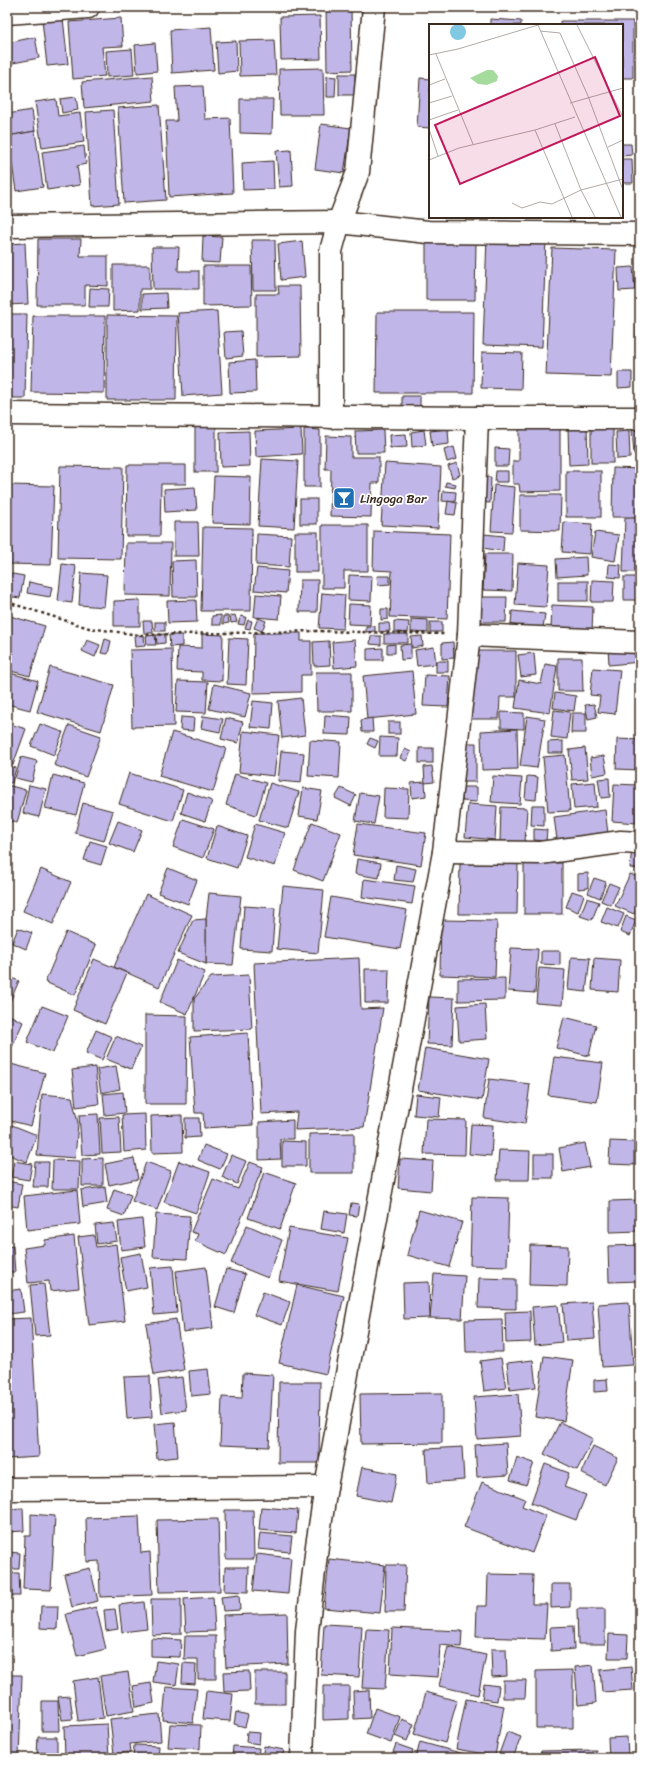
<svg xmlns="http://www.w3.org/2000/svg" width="647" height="1765" viewBox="0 0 647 1765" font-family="Sriracha,sans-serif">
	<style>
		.building { fill: #c0b7e8; stroke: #3b2a1e }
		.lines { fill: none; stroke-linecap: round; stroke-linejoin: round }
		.minor-casing { stroke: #3b2a1e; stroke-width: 25 }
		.path { stroke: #3b2a1e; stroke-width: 2.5; stroke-dasharray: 3 3; stroke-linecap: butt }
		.minor { stroke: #fff; stroke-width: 22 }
		.labels { text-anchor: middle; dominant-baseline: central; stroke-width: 3.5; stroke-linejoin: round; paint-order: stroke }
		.poi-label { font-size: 13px; fill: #3b2a1e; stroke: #fff; text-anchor: start }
		.inset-road { fill: none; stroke: #b1aaa5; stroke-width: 1 }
		.view { fill: #c2185b; fill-opacity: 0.15; stroke: #c2185b; stroke-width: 2 }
		.inset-edge { fill: none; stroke: #3b2a1e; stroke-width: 2 }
	</style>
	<rect width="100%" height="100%" fill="#fff"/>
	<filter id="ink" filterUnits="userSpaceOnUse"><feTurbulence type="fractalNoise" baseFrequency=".025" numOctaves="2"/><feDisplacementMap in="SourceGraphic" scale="8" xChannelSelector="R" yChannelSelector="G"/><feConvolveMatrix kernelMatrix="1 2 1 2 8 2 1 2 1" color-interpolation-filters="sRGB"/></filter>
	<g filter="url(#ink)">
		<g class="building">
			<path d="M326,7H351L352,70L327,71Z"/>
			<path d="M635,10H640V71H636Z"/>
			<path d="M320,16L321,59L281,60L280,17Z"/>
			<path d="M63,18L68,64L47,66L42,20Z"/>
			<path d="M121,18L123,46L102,47L105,76L73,79L69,22Z"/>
			<path d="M490,19L521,21V25H490Z"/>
			<path d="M560,21H633V78H622V25H560Z"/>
			<path d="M211,27L214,70L172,73L170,30Z"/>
			<path d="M35,37L39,58L8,64L7,43Z"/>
			<path d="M274,40L276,75L240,76L239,41Z"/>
			<path d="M236,41L237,71L218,73L216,42Z"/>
			<path d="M155,43L157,71L137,73L135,45Z"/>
			<path d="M132,49L134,75L107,77L106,51Z"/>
			<path d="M323,68L324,115H280L279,69Z"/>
			<rect x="339" y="74" width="16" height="21"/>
			<path d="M152,76L154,101L84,108L82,82Z"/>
			<path d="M327,76L336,77L335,97H327Z"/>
			<path d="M420,78L430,79V128L417,127Z"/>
			<path d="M203,86L205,119L230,118L233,193L169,197L166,121H177L175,87Z"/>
			<path d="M76,97L78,110L62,113L60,99Z"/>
			<path d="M56,99L58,116L80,113L84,142L42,148L35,102Z"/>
			<path d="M240,99H273L272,134L240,133Z"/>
			<path d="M159,105L166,200L124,203L118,108Z"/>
			<path d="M32,110L35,131L8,136L7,114Z"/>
			<path d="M113,110L119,204L92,206L86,112Z"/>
			<path d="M321,124L351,128L344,173L315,169Z"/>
			<path d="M35,131L43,187L16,191L8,136Z"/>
			<path d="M622,144H631L632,155L622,156Z"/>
			<path d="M84,146L86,164L77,166L80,185L47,190L42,152Z"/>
			<path d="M291,150L293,186L279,187L276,151Z"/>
			<path d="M622,159H632L633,183H622Z"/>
			<path d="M273,161L274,189L243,190L242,163Z"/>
			<path d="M203,236L222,237L220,263L202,262Z"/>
			<path d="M487,237L546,239L542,347L483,345Z"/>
			<path d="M38,239H81L80,256H108V286L85,285V305H37Z"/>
			<path d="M252,240H275L276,290H253Z"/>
			<path d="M302,241L305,277L281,280L278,244Z"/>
			<path d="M426,241H476L475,300H426Z"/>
			<path d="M25,243L28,304L7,305V244Z"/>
			<path d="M152,247H179L178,271H199V289H153Z"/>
			<path d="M552,248L616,250L611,377L546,375Z"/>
			<path d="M113,265H150V289H140V310L113,311Z"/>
			<path d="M203,266H251L252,305L203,306Z"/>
			<path d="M633,267L635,290L619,291L618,268Z"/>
			<path d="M278,286H300L301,356L256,357V294H279Z"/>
			<path d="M637,287H640V351H636Z"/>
			<path d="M90,288L109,289L108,307H89Z"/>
			<path d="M166,293L167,308L142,309V294Z"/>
			<path d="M217,311L222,393L183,396L178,313Z"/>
			<path d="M377,312H474L473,393H376Z"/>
			<path d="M7,314H27L25,398H7Z"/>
			<path d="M107,315L177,316L176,400H107Z"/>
			<path d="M33,316H105L104,393L31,392Z"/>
			<path d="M241,331L243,356L226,358L224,332Z"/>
			<path d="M482,352L522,353L521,389L481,388Z"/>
			<path d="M255,360L256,392L230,393L229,362Z"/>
			<path d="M618,372H632V387L618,388Z"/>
			<path d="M402,396H420V410L402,411Z"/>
			<path d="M587,426L588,464L569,465L568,427Z"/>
			<rect x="591" y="426" width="22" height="37"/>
			<rect x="195" y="427" width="21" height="45"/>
			<path d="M519,428H560V491L520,492L519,484H513V461H519Z"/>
			<path d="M301,429L302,454L256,457L255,431Z"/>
			<path d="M304,429L320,430V487H304Z"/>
			<path d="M448,429L449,444L432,446L430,431Z"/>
			<path d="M383,430L384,453H356L355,431Z"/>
			<path d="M424,430L426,445L412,447L411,432Z"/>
			<path d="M632,430H640V454H634Z"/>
			<path d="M249,431L250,466L221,467L220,432Z"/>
			<path d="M629,431L630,458L617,459L616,432Z"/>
			<path d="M406,434L407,447L390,448L389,435Z"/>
			<path d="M326,436L351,437V457H379V483H372L371,517L330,516L331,469H325Z"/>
			<path d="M454,447L457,459L447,462L444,450Z"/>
			<path d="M495,448L509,449L508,466H495Z"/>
			<path d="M262,459L298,461L294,528L258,526Z"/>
			<path d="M385,463L441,467L438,528L381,525Z"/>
			<path d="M457,463L460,475L452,478L448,466Z"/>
			<path d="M127,465H186V484H161L160,536H126Z"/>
			<path d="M60,466L123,467L121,559L58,558Z"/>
			<path d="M613,468L640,469V517H612Z"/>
			<path d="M496,471H508V482H495Z"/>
			<rect x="566" y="471" width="35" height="46"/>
			<path d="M214,476L251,477L250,524L212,523Z"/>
			<path d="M480,477H491L490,503L479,502Z"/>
			<path d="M446,482L456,484L455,488L445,486Z"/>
			<path d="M7,485L54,486L51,565L7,564Z"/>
			<path d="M494,485L515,487L512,532L491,531Z"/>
			<path d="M195,487L197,510L165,512L164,489Z"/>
			<path d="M443,491L456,492L455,502L442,501Z"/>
			<path d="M520,495H561L560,531L520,530Z"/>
			<rect x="300" y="499" width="17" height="25"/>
			<path d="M448,501L457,503L455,515L446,514Z"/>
			<path d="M625,518H640V572H623Z"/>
			<path d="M174,522H198L199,556H174Z"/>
			<path d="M564,522L592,524L590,554L562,552Z"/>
			<path d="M322,525H368V571H344V588H322Z"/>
			<path d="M203,527L252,528L251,611H201Z"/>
			<path d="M374,531L450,534L447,619L390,617L392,571L373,570Z"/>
			<rect x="295" y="532" width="23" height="40"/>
			<path d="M595,532L619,535L615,561L591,557Z"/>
			<path d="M257,534L291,536L289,567L256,565Z"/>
			<path d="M484,534L504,536L503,551L482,548Z"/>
			<path d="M126,543H171L170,596L125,595Z"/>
			<path d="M485,554H513L512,591L483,590Z"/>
			<path d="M586,557L587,575L557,577L556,559Z"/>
			<path d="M196,560L197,597H173L172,561Z"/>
			<path d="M518,563L549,565L546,607L515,605Z"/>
			<path d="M62,564L76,566L72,603L58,601Z"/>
			<path d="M609,564L621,565L620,578L608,577Z"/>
			<path d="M257,568L288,571L286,593L254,590Z"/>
			<path d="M7,573L24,576L20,598L7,596Z"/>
			<path d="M81,573L107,575L104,607L79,605Z"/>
			<path d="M349,575L372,576L371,601L348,600Z"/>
			<path d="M377,576H390V584L378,585Z"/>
			<rect x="624" y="577" width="16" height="23"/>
			<path d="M300,580H318L317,612H299Z"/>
			<path d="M592,580L614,581L613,602H591Z"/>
			<rect x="558" y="581" width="30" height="20"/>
			<path d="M29,582L52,587L50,597L27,593Z"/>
			<path d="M322,593L345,595L343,629L319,628Z"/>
			<path d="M256,594L281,596L279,619L254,617Z"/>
			<path d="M480,597H507L506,622H479Z"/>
			<path d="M140,600V626H114V601Z"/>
			<path d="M196,600L197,622L168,623L167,601Z"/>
			<path d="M349,604L371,605L370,625L348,624Z"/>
			<path d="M552,605L593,607L592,632L551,629Z"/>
			<path d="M381,609H388V619L381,620Z"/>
			<path d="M512,611L545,614L543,628L511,625Z"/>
			<path d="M221,615V625H212V616Z"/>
			<path d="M235,615L237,622L231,623L230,616Z"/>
			<path d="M10,616L45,626L30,676L7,670V628Z"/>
			<path d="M223,616H228L229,623L223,624Z"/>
			<path d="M241,616L246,617L244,625L238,624Z"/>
			<path d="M258,618L266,621L262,631L254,628Z"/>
			<path d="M411,619L428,620V633L411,632Z"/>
			<path d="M248,620L252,621L250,629L245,628Z"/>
			<path d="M143,621H152L153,633H144Z"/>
			<path d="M394,621L409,622L408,633L394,632Z"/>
			<rect x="155" y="622" width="10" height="9"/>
			<rect x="430" y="622" width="12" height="10"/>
			<path d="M379,623H389L390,631L379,632Z"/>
			<path d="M366,626H375V631L366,632Z"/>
			<path d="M254,633H301V641H311V675H301V692L253,693Z"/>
			<path d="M165,634V643L157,644L156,635Z"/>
			<path d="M202,634L223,635L222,681L202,680V672L177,671L178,647L202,648Z"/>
			<rect x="384" y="634" width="24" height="9"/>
			<path d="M144,635L145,646L135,647L134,636Z"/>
			<path d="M155,635L156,645H147L146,636Z"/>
			<path d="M169,635H182V646L170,647Z"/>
			<path d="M371,636H381V645L370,644Z"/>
			<path d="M422,636L423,646L412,648L411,637Z"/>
			<path d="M229,638L248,639L246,685L227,684Z"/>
			<path d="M105,639L111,641L108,654L101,653Z"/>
			<path d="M87,640L100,645L95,657L82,651Z"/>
			<path d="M355,640L357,666L334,668L332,642Z"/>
			<path d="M329,641L330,665L314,666L313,642Z"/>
			<path d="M453,642L454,658L442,659V643Z"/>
			<path d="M395,644V653H387V645Z"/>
			<path d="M411,644V659L401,660L400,645Z"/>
			<path d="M640,644V662L609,665L608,647Z"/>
			<path d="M434,647L436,664L417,666L415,650Z"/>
			<path d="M383,648V660H367V649Z"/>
			<path d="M172,649L174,726L132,727L130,650Z"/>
			<path d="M470,651H516V697H500L499,719H470Z"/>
			<path d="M534,653L536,675L521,677L518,655Z"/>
			<path d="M558,658H582L583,691H558Z"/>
			<rect x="436" y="661" width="12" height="11"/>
			<path d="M545,664L557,666L550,713L515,708L519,680L541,684Z"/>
			<path d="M50,667L114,685L101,731L37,712Z"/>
			<path d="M593,668L620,670L615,714L598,712L600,696L590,695Z"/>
			<path d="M412,671L416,714L367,719L363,676Z"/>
			<path d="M7,672L38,681L30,710L7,704Z"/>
			<path d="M316,672H352V711H317Z"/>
			<path d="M425,675L450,676L448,707L423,706Z"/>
			<path d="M178,681L208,682L206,713L176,712Z"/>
			<path d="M214,684L251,693L245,717L209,709Z"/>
			<path d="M555,693L576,696L574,711L553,708Z"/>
			<path d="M301,698L305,735L282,738L278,701Z"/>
			<path d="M253,701L273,703L271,729L250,727Z"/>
			<path d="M594,704L597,717L588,719L585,705Z"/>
			<path d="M554,710L570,712L567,739L551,737Z"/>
			<path d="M501,712L524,713V729L501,728Z"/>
			<path d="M572,713H586V733H571Z"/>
			<path d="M325,715L351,717L350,735L324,734Z"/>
			<path d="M203,716L223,719L220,732L201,728Z"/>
			<path d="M527,716L545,719L537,768L520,766Z"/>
			<path d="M181,717L194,718L193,731L180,730Z"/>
			<path d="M226,718L243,722L238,743L221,739Z"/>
			<path d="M372,718L373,732H362L361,720Z"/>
			<rect x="388" y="722" width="12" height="12"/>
			<path d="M7,723L26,729L13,765L7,763Z"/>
			<path d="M40,724L63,732L54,755L31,746Z"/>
			<path d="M69,725L101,736L86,777L54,765Z"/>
			<path d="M517,729L518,769L482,770L481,731Z"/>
			<path d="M243,731L279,735L274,776L239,772Z"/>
			<path d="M172,732L226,748L213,792L159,776Z"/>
			<path d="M380,737L398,738L397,756H379Z"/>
			<path d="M370,738L378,741L375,748L367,744Z"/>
			<path d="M617,739L640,740L639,770L616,769Z"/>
			<path d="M310,740L341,742L339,778L308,776Z"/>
			<path d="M563,741V753H548V742Z"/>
			<path d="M464,743H476V782H463Z"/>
			<rect x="419" y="748" width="14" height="15"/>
			<path d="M585,748L588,779L572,780L569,750Z"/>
			<path d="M405,749L411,752L406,761L400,758Z"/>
			<path d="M281,751L304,753L301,783L278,781Z"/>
			<path d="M565,755L570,811L548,812L543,757Z"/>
			<path d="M604,756L607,773L592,776L590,758Z"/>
			<path d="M21,757L37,761L32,782L15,778Z"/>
			<path d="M7,766L16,768L12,783L7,782Z"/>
			<path d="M432,766L434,782L425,783L424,767Z"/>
			<path d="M129,773L183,790L173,821L119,804Z"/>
			<path d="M235,774L266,783L256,815L226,805Z"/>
			<path d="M53,775L84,783L76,815L45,808Z"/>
			<path d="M493,776L522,778L520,804L491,802Z"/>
			<path d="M527,776L538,777L536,800L525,799Z"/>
			<path d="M609,778L610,797L601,798L598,779Z"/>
			<path d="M425,782L426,796L412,798L411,783Z"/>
			<path d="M595,782L597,807L574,809L572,784Z"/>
			<path d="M270,783L299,792L288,828L259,820Z"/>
			<path d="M614,784L638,785L636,823L612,821Z"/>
			<path d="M7,785L26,790L17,823L7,820Z"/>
			<path d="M29,785L46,789L39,817L23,813Z"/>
			<path d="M463,787H477V802L462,801Z"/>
			<path d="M303,788L322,791L317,819L299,816Z"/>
			<path d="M341,788L356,795L351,806L335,798Z"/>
			<path d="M384,788L409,789L408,818L383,817Z"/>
			<path d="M187,792L212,801L205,821L181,813Z"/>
			<path d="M360,793L379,796L374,824L355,821Z"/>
			<path d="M83,803L113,811L104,841L75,833Z"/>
			<path d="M468,804L497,806L495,840L465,837Z"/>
			<path d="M532,805H544V826L531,825Z"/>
			<path d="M501,807L527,808L525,842L500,841Z"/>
			<path d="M605,810L608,833L557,840L554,817Z"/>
			<path d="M183,819L214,829L203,858L173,847Z"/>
			<path d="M118,821L142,830L133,852L109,843Z"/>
			<path d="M312,822L341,833L323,881L294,870Z"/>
			<path d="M255,824L285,833L275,866L245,857Z"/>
			<path d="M358,824L426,833L421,865L353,855Z"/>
			<path d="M217,826L247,836L237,868L207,858Z"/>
			<path d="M534,829L547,830L546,841L534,840Z"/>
			<path d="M90,841L107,846L101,865L84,860Z"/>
			<path d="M632,847L640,848V869L630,868Z"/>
			<path d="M357,859L381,863L379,878L355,874Z"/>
			<path d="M460,863H518L517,914H459Z"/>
			<rect x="524" y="863" width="38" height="51"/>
			<path d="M396,865L416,869L413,882L394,880Z"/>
			<path d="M168,868L197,880L188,904L158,893Z"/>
			<path d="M41,869L71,882L53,924L23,911Z"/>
			<path d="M588,873V888L578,889V874Z"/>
			<path d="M630,874L640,878V902L634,914L615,906Z"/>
			<path d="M594,878L606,882L600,898L588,893Z"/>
			<path d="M364,879L415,886L412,904L362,897Z"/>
			<path d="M609,883L619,887L611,905L601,901Z"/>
			<path d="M283,886L324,890L318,953L277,949Z"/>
			<path d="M572,891L584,895L578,912L566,907Z"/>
			<path d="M209,893L241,896L233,965L206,964V919Z"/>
			<path d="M146,894L192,915L159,987L114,967Z"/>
			<path d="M331,897L407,910L400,949L324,937Z"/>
			<path d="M587,898L599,902L592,920L580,916Z"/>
			<path d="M244,906L275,908L272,951L241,949Z"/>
			<path d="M607,907L624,914L618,928L601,922Z"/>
			<path d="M626,916L636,920L630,936L620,932Z"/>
			<path d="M206,919V964L178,953L193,920Z"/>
			<path d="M441,920L497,921L495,977L440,975Z"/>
			<path d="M18,928L32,933L26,949L12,943Z"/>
			<path d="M66,932L96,945L75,995L45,982Z"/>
			<path d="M511,948L538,949L535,993L508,991Z"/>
			<path d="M541,951H560V965L541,964Z"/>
			<path d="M571,957L590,958L586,992L568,990Z"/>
			<path d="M359,958L361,1009L383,1008L364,1127L295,1130L297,1112L261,1114L254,963Z"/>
			<path d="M594,958L620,960L618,992L592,990Z"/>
			<path d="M94,959L127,973L105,1024L73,1010Z"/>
			<path d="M177,960L205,972L187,1014L160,1002Z"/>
			<path d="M539,968L565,970L562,1005L536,1003Z"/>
			<path d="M365,969H389L388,1003H365Z"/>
			<path d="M249,975L252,1029L194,1031V999L211,977Z"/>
			<path d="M7,976L19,981L7,1008Z"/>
			<path d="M505,978V1000L458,1001V979Z"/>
			<path d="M429,997L454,998L452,1045L427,1044Z"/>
			<path d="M485,1004L487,1039L459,1041L457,1006Z"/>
			<path d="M42,1006L68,1016L53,1053L27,1042Z"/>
			<path d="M7,1014L23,1022L9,1054L7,1053Z"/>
			<path d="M145,1015L187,1016L186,1104H145Z"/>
			<path d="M564,1017L596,1025L589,1056L556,1048Z"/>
			<path d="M96,1030L112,1037L102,1060L86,1053Z"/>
			<path d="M248,1033L253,1125L204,1128L203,1113H195L190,1037Z"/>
			<path d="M116,1036L141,1047L131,1069L106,1059Z"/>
			<path d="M425,1048L489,1059L482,1100L418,1090Z"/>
			<path d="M554,1057L603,1063L597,1102L548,1095Z"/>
			<path d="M7,1063L45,1073L31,1126L7,1120Z"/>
			<path d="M116,1066L120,1089L101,1093L97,1069Z"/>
			<path d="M95,1067L99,1104L76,1107L72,1070Z"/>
			<path d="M489,1079L530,1084L525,1124L484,1118Z"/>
			<path d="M123,1092L125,1113L105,1115L103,1094Z"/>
			<path d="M42,1094L72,1097L78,1123L75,1158L37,1155Z"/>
			<path d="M416,1094L441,1097L439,1117L414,1115Z"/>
			<path d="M98,1114L100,1154L82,1155L79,1115Z"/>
			<path d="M145,1114L146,1150L124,1152L122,1115Z"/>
			<path d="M182,1115L183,1152L152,1153L151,1116Z"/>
			<path d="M119,1117L121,1152L102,1153L100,1118Z"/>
			<path d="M185,1118H199L200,1137L185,1138Z"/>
			<path d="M426,1119L466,1120L465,1155L424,1154Z"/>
			<path d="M293,1120V1139H280L281,1159L259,1160V1122Z"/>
			<path d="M7,1123L37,1135L27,1162L7,1154Z"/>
			<path d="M471,1124L493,1125L491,1156L469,1154Z"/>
			<path d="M354,1133V1173H309V1134Z"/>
			<path d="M282,1141L306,1142V1166H282Z"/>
			<path d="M610,1141L634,1142V1165L609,1164Z"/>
			<path d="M585,1143L590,1167L563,1172L559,1148Z"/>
			<path d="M204,1145L227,1154L220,1169L198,1160Z"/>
			<path d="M499,1150L530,1151L529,1180H497Z"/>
			<rect x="534" y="1154" width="19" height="24"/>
			<path d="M231,1155L246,1161L237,1184L222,1177Z"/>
			<path d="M103,1158V1186H82V1159Z"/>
			<path d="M134,1158L138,1179L109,1185L105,1164Z"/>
			<path d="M400,1159L433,1161L431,1191L398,1188Z"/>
			<path d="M53,1160L80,1161L79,1189H52Z"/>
			<path d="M14,1161L32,1164L29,1180L11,1177Z"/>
			<path d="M179,1161L210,1172L196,1213L164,1202Z"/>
			<path d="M35,1162H49L48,1187H33Z"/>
			<path d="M146,1162L171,1171L157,1210L132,1201Z"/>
			<path d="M250,1162L263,1167L226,1255L195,1241L198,1234L191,1232L213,1179L238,1189Z"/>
			<path d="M264,1172L296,1183L280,1229L248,1218Z"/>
			<path d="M7,1181L22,1184L18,1207L7,1205Z"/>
			<path d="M105,1187L107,1203L83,1207L81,1190Z"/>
			<path d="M114,1189L131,1195L124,1216L107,1210Z"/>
			<path d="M77,1190L80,1224L27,1230L24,1196Z"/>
			<path d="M472,1197L509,1198L507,1266L470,1265Z"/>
			<path d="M640,1200V1231L610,1232V1201Z"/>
			<path d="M351,1203L359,1204L357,1216L349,1215Z"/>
			<path d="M419,1210L462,1222L449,1267L407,1255Z"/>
			<path d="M324,1211L347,1214L344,1233L321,1229Z"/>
			<path d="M156,1214L190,1216L187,1259L153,1257Z"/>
			<path d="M142,1219L145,1247L121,1250L118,1222Z"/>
			<path d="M114,1223L117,1241L97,1244L95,1225Z"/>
			<path d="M247,1225L282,1240L268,1278L231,1263Z"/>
			<path d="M289,1228L348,1238L338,1291L279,1281Z"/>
			<path d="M94,1235L96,1247L116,1244L125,1321L89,1325L78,1237Z"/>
			<path d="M74,1236L79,1288L50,1291L49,1281L28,1283L24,1248L45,1245V1240Z"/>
			<path d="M530,1245L568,1246L567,1286L529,1285Z"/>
			<path d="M640,1245V1281L609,1282L608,1246Z"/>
			<path d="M13,1246L15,1272H7V1247Z"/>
			<path d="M141,1253L147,1287L126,1291L120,1257Z"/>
			<path d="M173,1266L177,1313L154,1315L150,1268Z"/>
			<path d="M206,1267L213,1328L183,1332L176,1271Z"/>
			<path d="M226,1269L245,1274L234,1313L215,1307Z"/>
			<path d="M434,1274L465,1276L462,1319L430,1318Z"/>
			<path d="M479,1278L516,1279V1309L478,1308Z"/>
			<path d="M429,1282L430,1318L404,1319L403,1283Z"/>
			<path d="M44,1284L50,1335L35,1336L30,1285Z"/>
			<path d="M297,1285L344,1296L326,1374L279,1363Z"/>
			<path d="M21,1289L24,1312L8,1314L7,1291Z"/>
			<path d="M263,1292L290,1302L282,1325L254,1315Z"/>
			<path d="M592,1302L595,1339L566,1341L563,1304Z"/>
			<path d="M629,1302L633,1365L602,1367L598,1304Z"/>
			<path d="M558,1305L562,1342L535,1345L532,1307Z"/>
			<path d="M530,1311L531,1342L506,1343L505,1312Z"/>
			<path d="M31,1318L39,1457L7,1459V1319Z"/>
			<path d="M176,1319L184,1370L154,1375L146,1324Z"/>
			<path d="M502,1319L503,1352H466L465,1320Z"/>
			<path d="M544,1356L573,1360L564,1421L535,1417Z"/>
			<path d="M501,1358L506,1388L484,1391L480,1361Z"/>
			<path d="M533,1360L536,1387L510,1390L507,1363Z"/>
			<path d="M208,1369L211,1394L191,1396L189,1371Z"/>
			<path d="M243,1373L273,1375L269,1447L220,1445L222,1397L242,1398Z"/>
			<path d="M150,1376L152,1417L127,1419L124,1377Z"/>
			<path d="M182,1377L186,1410L162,1413L158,1380Z"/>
			<path d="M607,1379L608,1391L594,1392V1380Z"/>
			<path d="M279,1382H320L319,1463H278Z"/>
			<path d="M442,1393V1443L361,1444L360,1394Z"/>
			<path d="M518,1394L521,1436L477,1439L474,1397Z"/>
			<path d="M175,1422L178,1457L157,1459L154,1424Z"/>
			<path d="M560,1422L593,1439L577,1470L544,1454Z"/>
			<path d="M506,1443L508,1475L477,1477L475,1445Z"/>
			<path d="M593,1446L618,1458L605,1485L581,1473Z"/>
			<path d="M462,1447L464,1480L428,1483L426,1449Z"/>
			<path d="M517,1457L534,1463L526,1485L510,1480Z"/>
			<path d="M545,1464L569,1473L564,1487L586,1495L576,1520L531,1503Z"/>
			<path d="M362,1467L397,1474L391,1503L356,1496Z"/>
			<path d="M482,1482L525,1499L522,1506L546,1516L532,1553L464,1527Z"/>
			<path d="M261,1507L298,1510L296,1533L259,1530Z"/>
			<path d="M23,1508L24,1531L7,1532V1509Z"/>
			<path d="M225,1510H253L254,1559H226Z"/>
			<path d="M31,1514L55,1516L51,1590L23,1589L25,1536H31Z"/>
			<path d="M139,1516L141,1553L150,1552L152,1595L100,1597L99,1561L87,1562L86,1518Z"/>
			<path d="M218,1519L220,1591L159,1592L157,1520Z"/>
			<path d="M260,1533L292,1536L290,1552L258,1549Z"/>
			<path d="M7,1552L20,1553L19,1569H7Z"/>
			<path d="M257,1554L291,1558L288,1594L253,1591Z"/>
			<path d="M329,1559L385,1565L380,1613L324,1608Z"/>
			<path d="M386,1565H406L404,1612H385Z"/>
			<path d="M225,1567H249L248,1592L224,1591Z"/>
			<path d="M90,1568L98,1601L72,1607L64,1574Z"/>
			<path d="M7,1573H19L20,1596H7Z"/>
			<path d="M488,1574L533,1575L532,1604H547L545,1639L476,1637L477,1606H487Z"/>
			<path d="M551,1584H570V1607L551,1608Z"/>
			<path d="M239,1595L240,1610L223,1611L221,1597Z"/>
			<path d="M213,1597L215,1631L186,1632L184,1599Z"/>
			<path d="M151,1599H181V1634L152,1635Z"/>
			<path d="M144,1602L147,1629L122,1632L119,1605Z"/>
			<path d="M41,1606H58L57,1629L40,1628Z"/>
			<path d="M96,1607L106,1649L77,1656L66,1614Z"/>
			<path d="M115,1609L118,1629L106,1631L104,1610Z"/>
			<path d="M577,1609H605V1644H578Z"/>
			<path d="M287,1613L288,1664L226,1667L223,1615Z"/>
			<path d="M324,1624L362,1626L359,1677L321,1675Z"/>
			<path d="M573,1626L574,1649L551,1651L550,1627Z"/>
			<path d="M392,1628L462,1631L461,1647L440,1645L438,1677L390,1674Z"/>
			<path d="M366,1629L389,1630L385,1689L362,1688Z"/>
			<path d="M609,1634L628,1635L627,1658H608Z"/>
			<path d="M185,1636H216V1679H198V1659H184Z"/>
			<path d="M151,1638L181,1640L180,1657L151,1656Z"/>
			<path d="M448,1647L486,1655L478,1695L439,1686Z"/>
			<path d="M491,1649H506L507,1676L492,1677Z"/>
			<path d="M156,1661L179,1664L176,1685L153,1682Z"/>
			<path d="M183,1663L196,1664L195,1684L182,1683Z"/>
			<path d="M593,1665L596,1703L578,1705L575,1667Z"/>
			<path d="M631,1667L633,1690L602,1692L600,1670Z"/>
			<path d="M573,1670V1728H536V1671Z"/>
			<path d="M249,1671L250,1691L224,1692L223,1672Z"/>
			<path d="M128,1672L134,1711L106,1716L100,1676Z"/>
			<rect x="255" y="1672" width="30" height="32"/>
			<path d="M7,1675H22L19,1758H7Z"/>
			<path d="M98,1677L103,1718L78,1721L73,1681Z"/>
			<path d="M503,1680H526L525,1698H503Z"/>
			<path d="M151,1683L154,1703L136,1707L133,1686Z"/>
			<path d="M484,1684L499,1686L497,1701L482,1699Z"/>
			<path d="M323,1686H349V1719L323,1720Z"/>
			<path d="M166,1687L197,1689L193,1723L163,1720Z"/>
			<path d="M369,1690L370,1718L354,1719L353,1691Z"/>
			<path d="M206,1691L233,1694L230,1721L203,1719Z"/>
			<path d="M426,1692L457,1701L445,1743L414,1734Z"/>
			<path d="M70,1696L73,1719L62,1720L58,1697Z"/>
			<path d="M466,1699L504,1706L495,1756L456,1749Z"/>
			<path d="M42,1701H58L59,1731H42Z"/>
			<path d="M375,1708L400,1717L391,1743L366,1734Z"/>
			<path d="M236,1712L248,1715L245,1727L234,1724Z"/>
			<path d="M159,1714L161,1741L130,1744L131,1752L114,1754L110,1719Z"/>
			<path d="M402,1719L414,1724L407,1741L395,1736Z"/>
			<path d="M107,1724L109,1757L65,1758L64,1726Z"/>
			<path d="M170,1724L201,1725L200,1749L168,1747Z"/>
			<path d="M247,1732L260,1733L259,1744L246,1742Z"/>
			<path d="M507,1732L521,1737L513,1758L499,1754Z"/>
			<path d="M38,1737H57V1753H37Z"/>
			<path d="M627,1737L628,1758H609L608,1738Z"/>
			<path d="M420,1742L464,1754L463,1758H416Z"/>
			<path d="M396,1744L413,1750L410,1758H391Z"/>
			<path d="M134,1745L159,1746L158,1758H133Z"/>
			<path d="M233,1746L259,1748L258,1758H232Z"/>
			<path d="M264,1746L284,1750L282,1758H262Z"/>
			<path d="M596,1750V1758H541V1751Z"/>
		</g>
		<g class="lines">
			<g class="minor-casing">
				<g id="minor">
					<path d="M7,13L88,7"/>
					<path d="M7,226L339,222L428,232L640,234"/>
					<path d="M7,414L477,418H640"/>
					<path d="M331,417V251L339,222L358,172L374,7"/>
					<path d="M469,635L640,642"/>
					<path d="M444,852L540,853L621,842L640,843"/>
					<path d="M7,1489L326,1487"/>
					<path d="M302,1758L307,1631L317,1546L326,1487L444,852L469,635L477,418"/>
				</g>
			</g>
			<path class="path" d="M7,602L89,628L139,635L317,631L444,634"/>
			<use href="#minor" class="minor"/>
		</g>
	</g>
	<defs>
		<g id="bar-square" transform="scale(1.15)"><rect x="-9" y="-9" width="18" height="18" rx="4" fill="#1f6fb2" stroke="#fff"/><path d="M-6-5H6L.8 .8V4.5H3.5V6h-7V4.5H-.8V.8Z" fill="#fff"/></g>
	</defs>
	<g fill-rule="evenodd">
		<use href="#bar-square" x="344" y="498"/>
	</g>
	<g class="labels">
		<g class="poi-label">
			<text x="360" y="498">Lingoga Bar</text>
		</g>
	</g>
	<g transform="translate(429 24)">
		<rect width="194" height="194" fill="#fff"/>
		<path d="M58,46H64L69,52L68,57L58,61L49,60L41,54Z" fill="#a6db9e"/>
		<path d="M21 8a8 8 0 1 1 16 0a8 8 0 1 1-16 0Z" fill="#81c9e2"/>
		<path class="inset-road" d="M109,1L192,193M148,1L194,93M111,7L131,9L159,72L194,166M7,30L44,120M0,31L29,25L109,1M0,61L16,55M0,79L23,72M141,79L194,64M0,96L29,86M126,100L152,166L166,193M0,105L9,132M106,106L143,193M179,123L194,116M0,136L30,124L106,106L146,93M83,179L93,184L111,178L123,180L152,166L194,155"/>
		<path class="view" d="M166,33L191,92L31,160L6,101Z"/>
		<rect width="194" height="194" class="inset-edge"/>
	</g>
	<rect width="647" height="1765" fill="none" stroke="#fff" stroke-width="24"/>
	<rect x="12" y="12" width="623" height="1741" fill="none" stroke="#3b2a1e" stroke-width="1.5" filter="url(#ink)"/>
</svg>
